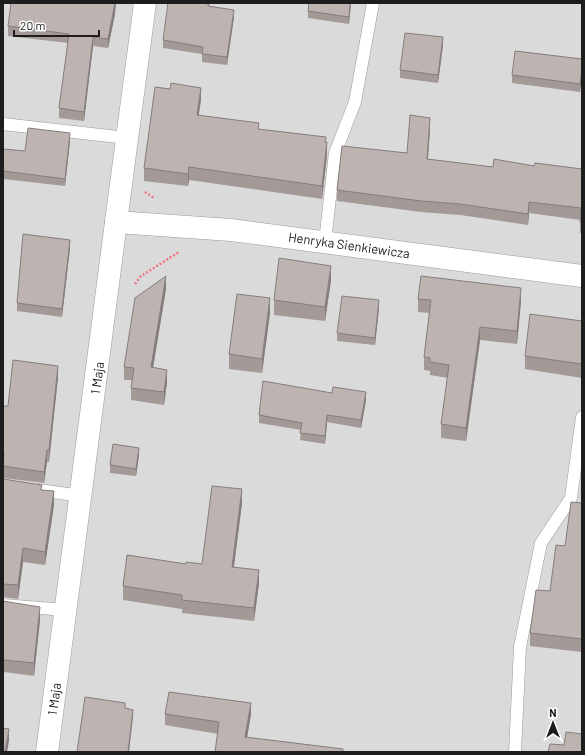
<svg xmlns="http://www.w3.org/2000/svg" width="585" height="755" viewBox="0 0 585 755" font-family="Barlow,sans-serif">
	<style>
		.residential { fill: #dbdada }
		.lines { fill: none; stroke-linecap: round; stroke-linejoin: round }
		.service-casing { stroke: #9a9a9a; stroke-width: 13 }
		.minor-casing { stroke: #9a9a9a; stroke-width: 23 }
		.tertiary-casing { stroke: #9a9a9a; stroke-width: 23 }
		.path { stroke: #ed757e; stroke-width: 2.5; stroke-dasharray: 2 2; stroke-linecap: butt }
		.service { stroke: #fff; stroke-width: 12 }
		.minor { stroke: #fff; stroke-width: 22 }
		.tertiary { stroke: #fff; stroke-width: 22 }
		.wall { fill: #a39a98 }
		.shaded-wall { fill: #847d7c }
		.building { fill: #bdb3b1; stroke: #847d7c }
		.labels { text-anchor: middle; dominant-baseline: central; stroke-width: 3; stroke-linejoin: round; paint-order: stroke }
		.street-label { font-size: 13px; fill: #1d1d1d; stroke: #fff }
	</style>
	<rect width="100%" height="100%" fill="#ede8e4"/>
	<rect class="residential" x="3" y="3" width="579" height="749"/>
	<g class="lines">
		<g class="service-casing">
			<g id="service">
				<path d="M3,124L127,138"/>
				<path d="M325,242L335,153L355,102L373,3"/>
				<path d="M39,490L81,496"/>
				<path d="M3,605L66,610"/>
				<path d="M515,752L520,647L541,543L571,498L582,417"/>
			</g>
		</g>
		<g class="minor-casing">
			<path id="minor" d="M116,222L145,3"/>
		</g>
		<g class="tertiary-casing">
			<path id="tertiary" d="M47,752L116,222L231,230L582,276"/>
		</g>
		<g class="path">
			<path d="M145,192L154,198"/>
			<path d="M135,284L141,276L179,252"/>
		</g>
		<use href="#service" class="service"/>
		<use href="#minor" class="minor"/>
		<use href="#tertiary" class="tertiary"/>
	</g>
	<g class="wall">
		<path d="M210,3L209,6L234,17L227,65L202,62V54L163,48V40Z"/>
		<path d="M351,3L349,24L308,18V11Z"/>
		<path d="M115,14L108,48L93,46L84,121L59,118V108L68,43L8,36V26Z"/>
		<path d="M443,45L438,83L400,78V70Z"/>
		<path d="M582,59L580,92L512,83V75Z"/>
		<path d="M201,100L198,115L259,129L326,142L327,155L322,199L189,180L188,186L144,181V168Z"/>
		<path d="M430,129L428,159L493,167L534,166L582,169V233H580V220L529,213L528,225L460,215L421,212L337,201V190L407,153Z"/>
		<path d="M70,141L65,186L3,179V149L25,151Z"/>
		<path d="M70,248L62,317L17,311V303Z"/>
		<path d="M331,280L325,321L274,315V300Z"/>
		<path d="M166,289L153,367L167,382L164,405L131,400V388L132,380H124V367Z"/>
		<path d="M418,299L521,301L517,344L480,340L466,441L441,438V424L448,378L430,375V371L424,370V357L429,313L418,312Z"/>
		<path d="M379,308L375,345L337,341V333Z"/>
		<path d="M270,313L262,373L229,369V354Z"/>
		<path d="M582,321V378L525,369V356Z"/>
		<path d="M58,377L49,462H47L44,483L3,478V406H8Z"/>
		<path d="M366,400L361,428L327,422L325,444L300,440L301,430L259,423V415Z"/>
		<path d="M139,455L136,476L110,473V465Z"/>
		<path d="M3,479L42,490L54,505L45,565L23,562L18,599L3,597Z"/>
		<path d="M582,500V655V652L530,646V633L550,591L565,546L582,503Z"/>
		<path d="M242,503L234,567L259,583L254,621L182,613V609L123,600V586L186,564H202Z"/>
		<path d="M3,601L40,620L34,676L4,672L3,677Z"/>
		<path d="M165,714H251L247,738L343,752L218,734L165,725Z"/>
	</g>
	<g class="shaded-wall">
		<path d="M115,3H116L115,14L108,48V39Z"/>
		<path d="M350,3H351L349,24V17Z"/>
		<path d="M234,10V17L227,65V57Z"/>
		<path d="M93,37V46L84,121V112Z"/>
		<path d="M443,37V45L438,83V75Z"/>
		<path d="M582,69V76L580,92V84Z"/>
		<path d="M201,88V100L197,127V115Z"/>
		<path d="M430,118V129L427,170V159Z"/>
		<path d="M70,133V141L65,186V179Z"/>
		<path d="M327,142V155L322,199V186Z"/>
		<path d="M189,167V180L188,186V174Z"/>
		<path d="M529,202V213L528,225V214Z"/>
		<path d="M70,240V248L62,317V309Z"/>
		<path d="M331,266V280L325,321V307Z"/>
		<path d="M166,276V289L151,380V367Z"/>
		<path d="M521,288V301L517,344V331Z"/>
		<path d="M270,298V313L262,373V359Z"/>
		<path d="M379,300V308L375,345V338Z"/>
		<path d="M480,327V340L466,441V428Z"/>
		<path d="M58,366V377L49,462V450Z"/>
		<path d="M167,370V382L164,405V392Z"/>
		<path d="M366,392V400L361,428V420Z"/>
		<path d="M327,415V422L325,444V436Z"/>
		<path d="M139,448V455L136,476V469Z"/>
		<path d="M47,450V462L44,483V472Z"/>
		<path d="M242,489V503L232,580V567Z"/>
		<path d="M54,491V505L45,565V552Z"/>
		<path d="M23,548V562L18,599V585Z"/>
		<path d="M259,570V583L254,621V608Z"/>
		<path d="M40,607V620L34,676V663Z"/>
		<path d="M4,660V672L3,677V665Z"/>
		<path d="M251,703V714L245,749V737Z"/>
		<path d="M133,710V717L129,752H128Z"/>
		<path d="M9,729V741L7,752H5Z"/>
	</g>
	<g class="building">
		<path d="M11,3H115L108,39L93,37L84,112L59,108L69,34L8,26Z"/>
		<path d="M168,3H208V6L234,10L227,57L202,54L203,47L163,40Z"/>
		<path d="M309,3H350L349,17L308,11Z"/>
		<path d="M405,33L443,37L438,75L400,70Z"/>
		<path d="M515,51L582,59V69L580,84L512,75Z"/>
		<path d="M171,83L201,88L197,115L259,123L258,129L326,137L325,142H327L322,186L189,167L188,174L144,168L155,87L170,89Z"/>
		<path d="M410,115L430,118L427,159L493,167L494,159L534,166L535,163L582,169V222H580L581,208L529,202L528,214L460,204L421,201L337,190L342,146L407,153Z"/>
		<path d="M28,128L70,133L65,179L3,171V149L25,151Z"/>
		<path d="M23,234L70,240L62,309L17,303Z"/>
		<path d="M279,258L331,266L325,307L274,300Z"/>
		<path d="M166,276L151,367L167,370L164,392L131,388L134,368L124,367L135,298Z"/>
		<path d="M421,276L521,288L517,331L480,327L466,428L441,424L449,365L430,362V358L424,357L431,300L418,299Z"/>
		<path d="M237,294L270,298L262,359L229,354Z"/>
		<path d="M342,296L379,300L375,338L337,333Z"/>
		<path d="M530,314L582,321V364L525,356Z"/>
		<path d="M13,360L58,366L49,450H47L44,472L3,466L4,454H3V406H8Z"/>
		<path d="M263,381L332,393L333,387L366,392L361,420L327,415L325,436L300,433L302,423L259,415Z"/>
		<path d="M113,444L139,448L136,469L110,465Z"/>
		<path d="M3,479L42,485L41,490L54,491L45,552L23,548L18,585L3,584Z"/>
		<path d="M212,486L242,489L232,567L259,570L254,608L182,600V595L123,586L127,555L186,564V562L202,564Z"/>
		<path d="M582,500V639L530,633L536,590L550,591L556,545L565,546L571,502L582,503Z"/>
		<path d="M3,601L40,607L34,663L4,660L3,665Z"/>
		<path d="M169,692L251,703L245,737L343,749V752H215L219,722L165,714Z"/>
		<path d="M85,697L125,703V708L133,710L128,752H77Z"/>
		<path d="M3,728L9,729L5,752H3Z"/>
		<path d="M566,732L582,734V752H548L550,744L564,745Z"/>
	</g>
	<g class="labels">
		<g class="street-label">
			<text transform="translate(349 245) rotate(8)">Henryka Sienkiewicza</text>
			<text transform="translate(97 378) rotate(-82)">1 Maja</text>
			<text transform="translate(54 699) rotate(-82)">1 Maja</text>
		</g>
	</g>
	<rect width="585" height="755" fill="none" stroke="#1d1d1d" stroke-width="8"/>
	<g transform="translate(553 723)" stroke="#ffffff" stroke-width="3" paint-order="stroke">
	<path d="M0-3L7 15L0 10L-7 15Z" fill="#1d1d1d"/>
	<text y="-6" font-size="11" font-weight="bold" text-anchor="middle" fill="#1d1d1d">N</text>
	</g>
	<path d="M14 30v6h85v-6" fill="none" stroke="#1d1d1d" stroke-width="2"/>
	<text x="20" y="30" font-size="12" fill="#1d1d1d" stroke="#ffffff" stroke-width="3" paint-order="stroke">20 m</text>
</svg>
